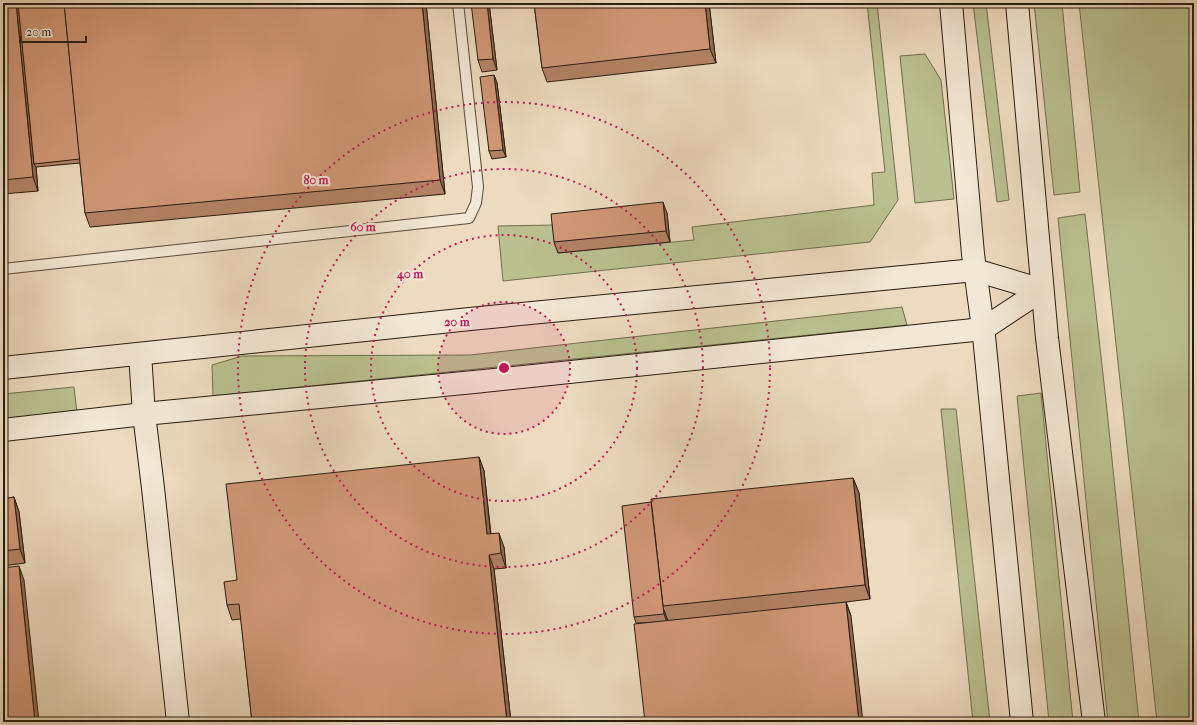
<svg xmlns="http://www.w3.org/2000/svg" width="1197" height="725" viewBox="0 0 1197 725" font-family="'IM FELL French Canon',serif">
	<style>
		.green { fill: #bac090; stroke: #716e50 }
		.lines { fill: none; stroke-linecap: round; stroke-linejoin: round }
		.lane-casing { stroke: #594c3b; stroke-width: 12 }
		.secondary-casing { stroke: #281c0f; stroke-width: 24 }
		.lane { stroke: #f3e8d5; stroke-width: 10 }
		.secondary { stroke: #f3e8d5; stroke-width: 22 }
		.wall { fill: #b38265; stroke: #281c0f }
		.shaded-wall { fill: #926a53; stroke: #281c0f }
		.building { fill: #d09776; stroke: #281c0f }
		.ring { fill: none; stroke: #c2185b; stroke-width: 2; stroke-dasharray: 2 4 }
		.centre { fill: #c2185b; stroke: #f3e8d5; stroke-width: 2 }
		.ring-label { font-size: 12px; text-anchor: middle; font-weight: bold; fill: #c2185b; stroke: #f3e8d5; stroke-width: 4; stroke-linejoin: round; paint-order: stroke }
	</style>
	<rect width="100%" height="100%" fill="#eddbbf"/>
	<filter id="stains"><feTurbulence type="fractalNoise" baseFrequency=".005" numOctaves="4"/><feColorMatrix values="0 0 0 0 .2 0 0 0 0 .09 0 0 0 0 .02 0 0 0 .5 -.17"/></filter>
	<radialGradient id="worn" r=".72"><stop offset=".6" stop-color="#630" stop-opacity="0"/><stop offset="1" stop-color="#630" stop-opacity=".3"/></radialGradient>
	<g class="green">
		<path d="M867,3H877L898,200L870,242L503,281L498,226L555,225L558,253L694,240L692,227L874,205L872,173L885,172Z"/>
		<path d="M973,3H986L1009,200L997,202Z"/>
		<path d="M1034,3H1062L1080,192L1054,195Z"/>
		<path d="M1079,3H1194V722H1157Z"/>
		<path d="M925,54L941,80L954,199L915,203L900,56Z"/>
		<path d="M1085,214L1106,401L1139,722H1109L1107,713L1058,218Z"/>
		<path d="M902,307L907,325L213,396L212,365L242,356L470,355Z"/>
		<path d="M74,387L77,413L3,421V394Z"/>
		<path d="M1041,393L1073,722H1049L1017,396Z"/>
		<path d="M941,409H956L990,722H973Z"/>
	</g>
	<g class="lines">
		<g class="lane-casing">
			<path id="lane" d="M3,269L469,218L476,203L478,187L458,3"/>
		</g>
		<g class="secondary-casing">
			<g id="secondary">
				<path d="M951,3L973,254L984,336L1022,722"/>
				<path d="M1017,3L1047,338L1094,722"/>
				<path d="M140,354L144,414L153,488L178,722"/>
				<path d="M3,368L470,319L975,270L1042,290"/>
				<path d="M3,430L144,414L474,382L983,329L1042,290"/>
			</g>
		</g>
		<use href="#lane" class="lane"/>
		<use href="#secondary" class="secondary"/>
	</g>
	<g class="wall">
		<path d="M3,3H426L445,194L90,227L85,213L80,163L36,167L38,191L3,194Z"/>
		<path d="M489,3L497,70L482,72L478,60Z"/>
		<path d="M534,3H709L716,63L547,82L542,68Z"/>
		<path d="M494,75L497,83L506,157L492,159L489,151Z"/>
		<path d="M667,213L670,242L558,253L554,242Z"/>
		<path d="M479,457L484,471L491,534L504,547L506,568L494,569L511,722H252L241,619L232,620L227,605Z"/>
		<path d="M853,478L859,493L870,599L846,602L851,616L636,623L634,617Z"/>
		<path d="M14,497L19,512L25,563L3,566V499Z"/>
	</g>
	<g class="shaded-wall">
		<path d="M16,3H19L34,164L36,167L38,191L33,177Z"/>
		<path d="M422,3H426L445,194L440,180Z"/>
		<path d="M487,3H489L497,70L493,59Z"/>
		<path d="M705,3H709L716,63L710,49Z"/>
		<path d="M494,75L497,83L506,157L503,150Z"/>
		<path d="M663,202L667,213L670,242L666,231Z"/>
		<path d="M479,457L484,471L492,548L487,534Z"/>
		<path d="M853,478L859,493L870,599L865,585Z"/>
		<path d="M14,497L19,512L25,563L20,549Z"/>
		<path d="M499,533L504,547L506,568L501,553Z"/>
		<path d="M489,555L494,569L511,722H507Z"/>
		<path d="M19,566L24,580L39,722H35Z"/>
		<path d="M846,602L851,616L863,722H859Z"/>
		<path d="M664,610L668,621V625L664,614Z"/>
	</g>
	<g class="building">
		<path d="M3,3H16L33,177L3,180Z"/>
		<path d="M18,3H64L80,159L34,164Z"/>
		<path d="M64,3H422L440,180L85,213Z"/>
		<path d="M471,3H487L493,59L478,60Z"/>
		<path d="M534,3H705L710,49L542,68Z"/>
		<path d="M494,75L503,150L489,151L480,77Z"/>
		<path d="M663,202L666,231L554,242L551,214Z"/>
		<path d="M479,457L487,534L499,533L501,553L489,555L507,722H252L239,604L227,605L224,582L237,580L226,484Z"/>
		<path d="M853,478L865,585L663,606L651,499Z"/>
		<path d="M14,497L20,549L3,551V499Z"/>
		<path d="M651,502L663,606L664,614L634,617L622,506Z"/>
		<path d="M19,566L35,722H3V568Z"/>
		<path d="M846,602L859,722H645L634,624Z"/>
	</g>
	<circle cx="504" cy="368" r="66" fill="#c2185b" fill-opacity=".12"/>
	<g class="ring">
		<circle cx="504" cy="368" r="66"/>
		<circle cx="504" cy="368" r="133"/>
		<circle cx="504" cy="368" r="199"/>
		<circle cx="504" cy="368" r="266"/>
	</g>
	<circle cx="504" cy="368" r="6" class="centre"/>
	<g class="ring-label">
		<text x="316" y="184">80 m</text>
		<text x="363" y="231">60 m</text>
		<text x="410" y="278">40 m</text>
		<text x="457" y="326">20 m</text>
	</g>
	<rect width="1197" height="725" fill="none" stroke="#eddbbf" stroke-width="16"/>
	<rect x="4" y="4" width="1189" height="717" fill="none" stroke="#281c0f" stroke-width="2"/>
	<rect x="8" y="8" width="1181" height="709" fill="none" stroke="#281c0f"/>
	<path d="M20 36v6h66v-6" fill="none" stroke="#281c0f" stroke-width="2"/>
	<text x="26" y="36" font-size="12" fill="#281c0f" stroke="#f3e8d5" stroke-width="3" paint-order="stroke">20 m</text>
	<rect width="100%" height="100%" filter="url(#stains)"/>
	<rect width="100%" height="100%" fill="url(#worn)"/>
</svg>
